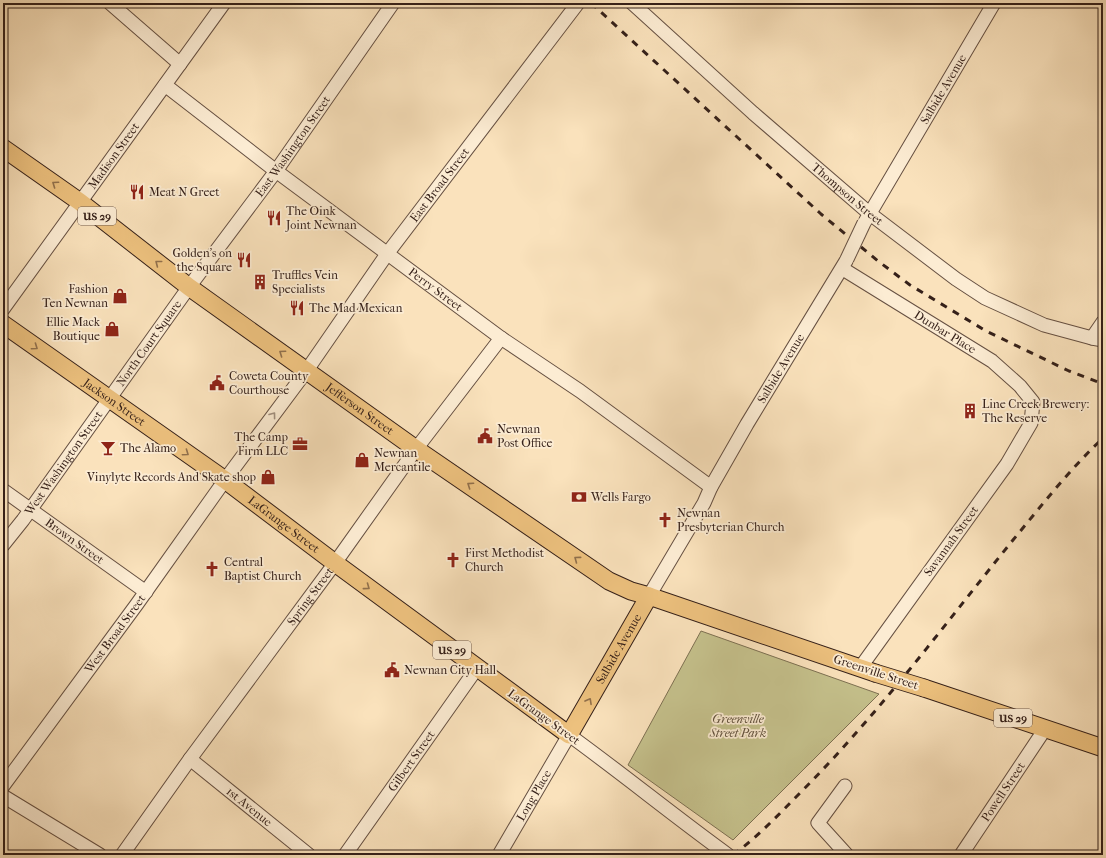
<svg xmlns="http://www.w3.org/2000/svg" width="1106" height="858" viewBox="0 0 1106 858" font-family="'IM FELL French Canon',serif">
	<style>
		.green { fill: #c5c18c; stroke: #7d7052 }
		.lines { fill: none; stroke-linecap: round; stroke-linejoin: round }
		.minor-casing { stroke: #665042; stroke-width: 15 }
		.major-casing { stroke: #352019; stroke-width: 19 }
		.minor { stroke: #fcecd3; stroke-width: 13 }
		.major { stroke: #edc17e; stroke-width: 17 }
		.rail { stroke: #352019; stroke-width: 3; stroke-dasharray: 7 7; stroke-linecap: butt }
		.minor-bridge-casing { stroke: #665042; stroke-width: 15; stroke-linecap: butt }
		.major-bridge-casing { stroke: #352019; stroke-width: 19; stroke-linecap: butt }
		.minor-bridge { stroke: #fcecd3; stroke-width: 13 }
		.major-bridge { stroke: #edc17e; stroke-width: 17 }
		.oneway { stroke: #91704c }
		.oneway2 { stroke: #a2907f }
		.labels { text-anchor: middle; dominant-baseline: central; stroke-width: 3.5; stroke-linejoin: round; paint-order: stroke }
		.shield { fill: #fcecd3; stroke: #715d51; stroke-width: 1 }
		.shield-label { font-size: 11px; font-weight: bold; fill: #352019 }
		.street-label { font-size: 12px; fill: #352019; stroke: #fcecd3 }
		.poi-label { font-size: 12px; fill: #352019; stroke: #fcecd3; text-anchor: start }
		.park-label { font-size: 12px; font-style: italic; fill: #60503c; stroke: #fcecd3 }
	</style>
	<rect width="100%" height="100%" fill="#fae2bc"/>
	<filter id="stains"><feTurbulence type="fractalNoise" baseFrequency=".005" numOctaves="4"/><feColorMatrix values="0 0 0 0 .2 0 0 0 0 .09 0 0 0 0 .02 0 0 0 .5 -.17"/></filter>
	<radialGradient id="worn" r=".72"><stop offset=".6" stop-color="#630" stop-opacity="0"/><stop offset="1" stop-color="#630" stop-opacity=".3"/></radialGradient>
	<path class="green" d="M701,631L879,694L733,840L628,765Z"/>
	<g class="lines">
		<g class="minor-casing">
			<g id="minor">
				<path d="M110,3L180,64"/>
				<path id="s1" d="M632,3L753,113L869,213L956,279L985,298L1044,325L1092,338L1103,340"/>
				<path id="s2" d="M165,85L276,171L501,338L580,391L711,487"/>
				<path id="s3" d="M866,220L994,3"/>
				<path id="s4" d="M843,269L992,361L1020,386L1033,402L1031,423L1007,464L860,668"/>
				<path id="s5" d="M3,309L224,3"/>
				<path d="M1092,338L1103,322"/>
				<path id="s6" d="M3,490L146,592"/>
				<path id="s7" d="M3,545L23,520L189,287L276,171L393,3"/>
				<path id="s8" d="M649,596L704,503L711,487L747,424L846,261"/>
				<path id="s9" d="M190,759L309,855"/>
				<path id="s10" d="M3,786L137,604L225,480L307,370L387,254L578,3"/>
				<path d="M845,786L818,823L847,855"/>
				<path d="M3,796L100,855"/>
				<path id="s11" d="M122,855L190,759L335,563L416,449L501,338"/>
				<path id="s12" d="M345,855L477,668"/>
				<path id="s13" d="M499,855L569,735C623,774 674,816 728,855"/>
				<path id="s14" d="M961,855L1045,729"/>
			</g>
		</g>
		<g class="major-casing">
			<g id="major">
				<path id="s15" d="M3,148L80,202L189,287L416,449L609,581L631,591L649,596L875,673"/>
				<path id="s16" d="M3,324L225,480L335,563L569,735L649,596"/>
				<path d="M924,688L1103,748"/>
			</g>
		</g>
		<use href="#minor" class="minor"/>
		<use href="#major" class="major"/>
		<g class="rail">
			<path d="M591,3L821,214L878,261L910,285L986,331L1069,371L1103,384"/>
			<path d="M733,855C759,836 781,812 804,789C880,712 945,624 1013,540C1042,505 1070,469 1103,438"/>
		</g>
		<g class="minor-bridge-casing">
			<path id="minor-bridge" d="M847,259L864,223"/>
		</g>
		<g class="major-bridge-casing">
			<path id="major-bridge" d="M875,673L924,688"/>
		</g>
		<use href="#minor-bridge" class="minor-bridge"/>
		<use href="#major-bridge" class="major-bridge"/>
	</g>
	<defs><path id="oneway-chevron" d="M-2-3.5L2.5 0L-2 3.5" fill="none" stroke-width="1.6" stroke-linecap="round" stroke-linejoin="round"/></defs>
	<g class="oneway">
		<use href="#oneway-chevron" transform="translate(55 184) rotate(-145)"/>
		<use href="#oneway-chevron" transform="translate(158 263) rotate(-142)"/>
		<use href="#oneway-chevron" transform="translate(35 347) rotate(35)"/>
		<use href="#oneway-chevron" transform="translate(282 353) rotate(-145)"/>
		<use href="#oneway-chevron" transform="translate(186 453) rotate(35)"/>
		<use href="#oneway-chevron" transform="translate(470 485) rotate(-146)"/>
		<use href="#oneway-chevron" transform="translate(577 559) rotate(-143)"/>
		<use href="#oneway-chevron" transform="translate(367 587) rotate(36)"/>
		<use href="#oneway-chevron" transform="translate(589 701) rotate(-61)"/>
	</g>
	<use class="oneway2" href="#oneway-chevron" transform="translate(273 415) rotate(-53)"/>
	<defs>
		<g id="restaurant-bare" transform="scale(1.2)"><path d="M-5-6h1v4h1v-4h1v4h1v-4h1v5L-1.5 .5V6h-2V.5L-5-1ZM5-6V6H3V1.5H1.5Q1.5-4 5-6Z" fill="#8f2418" stroke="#fcecd3" stroke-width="2.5" paint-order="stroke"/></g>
		<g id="building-bare" transform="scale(1.2)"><path d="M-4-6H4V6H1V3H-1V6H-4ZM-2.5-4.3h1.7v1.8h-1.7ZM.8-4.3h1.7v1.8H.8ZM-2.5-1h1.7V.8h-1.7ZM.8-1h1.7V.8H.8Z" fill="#8f2418" stroke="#fcecd3" stroke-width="2.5" paint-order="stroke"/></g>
		<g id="shop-bare" transform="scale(1.2)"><path d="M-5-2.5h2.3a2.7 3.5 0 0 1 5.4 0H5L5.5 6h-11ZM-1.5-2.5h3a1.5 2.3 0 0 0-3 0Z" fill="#8f2418" stroke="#fcecd3" stroke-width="2.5" paint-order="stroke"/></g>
		<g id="civic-bare" transform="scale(1.2)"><path d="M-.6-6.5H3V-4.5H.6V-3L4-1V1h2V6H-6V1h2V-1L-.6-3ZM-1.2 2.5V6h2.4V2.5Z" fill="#8f2418" stroke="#fcecd3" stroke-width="2.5" paint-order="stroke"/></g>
		<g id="office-bare" transform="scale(1.2)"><path d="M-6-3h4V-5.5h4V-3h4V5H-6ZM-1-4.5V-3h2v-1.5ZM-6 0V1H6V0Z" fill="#8f2418" stroke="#fcecd3" stroke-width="2.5" paint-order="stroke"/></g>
		<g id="bar-bare" transform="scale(1.2)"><path d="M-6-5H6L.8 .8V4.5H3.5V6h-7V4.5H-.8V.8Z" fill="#8f2418" stroke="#fcecd3" stroke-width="2.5" paint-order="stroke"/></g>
		<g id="bank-bare" transform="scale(1.2)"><path d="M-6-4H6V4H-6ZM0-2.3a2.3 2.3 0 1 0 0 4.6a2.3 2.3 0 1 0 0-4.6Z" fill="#8f2418" stroke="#fcecd3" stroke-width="2.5" paint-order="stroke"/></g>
		<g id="church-bare" transform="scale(1.2)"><path d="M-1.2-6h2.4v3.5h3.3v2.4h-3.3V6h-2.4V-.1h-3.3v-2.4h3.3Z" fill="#8f2418" stroke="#fcecd3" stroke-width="2.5" paint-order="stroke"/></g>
	</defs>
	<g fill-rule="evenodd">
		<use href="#restaurant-bare" x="137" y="192"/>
		<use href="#restaurant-bare" x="274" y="218"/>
		<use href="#restaurant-bare" x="244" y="260"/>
		<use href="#building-bare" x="260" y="282"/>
		<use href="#shop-bare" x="120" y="296"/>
		<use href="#restaurant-bare" x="297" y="308"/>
		<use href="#shop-bare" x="112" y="329"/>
		<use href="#civic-bare" x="217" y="383"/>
		<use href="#building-bare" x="970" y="411"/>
		<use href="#civic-bare" x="485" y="436"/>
		<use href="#office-bare" x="300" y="444"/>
		<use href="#bar-bare" x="108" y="448"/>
		<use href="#shop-bare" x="362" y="460"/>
		<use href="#shop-bare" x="268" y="477"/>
		<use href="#bank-bare" x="579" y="497"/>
		<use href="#church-bare" x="665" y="520"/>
		<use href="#church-bare" x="453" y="560"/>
		<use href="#church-bare" x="212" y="569"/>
		<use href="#civic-bare" x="392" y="670"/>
	</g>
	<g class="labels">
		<g class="shield">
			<rect x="78" y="207" width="38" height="18" rx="3"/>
			<rect x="433" y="641" width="38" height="18" rx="3"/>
			<rect x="994" y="709" width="38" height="18" rx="3"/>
		</g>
		<g class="shield-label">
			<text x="97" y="216">US 29</text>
			<text x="452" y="650">US 29</text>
			<text x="1013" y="718">US 29</text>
		</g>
		<g class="street-label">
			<text stroke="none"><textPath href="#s3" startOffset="152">Salbide Avenue</textPath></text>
			<text stroke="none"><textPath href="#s7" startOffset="493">East Washington Street</textPath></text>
			<text stroke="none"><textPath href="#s5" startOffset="189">Madison Street</textPath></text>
			<text stroke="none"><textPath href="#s10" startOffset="743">East Broad Street</textPath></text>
			<text stroke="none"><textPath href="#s1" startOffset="288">Thompson Street</textPath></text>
			<text stroke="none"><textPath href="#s2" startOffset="339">Perry Street</textPath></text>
			<text stroke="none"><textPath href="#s4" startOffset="120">Dunbar Place</textPath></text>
			<text stroke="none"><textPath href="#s7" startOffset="249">North Court Square</textPath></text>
			<text stroke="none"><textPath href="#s8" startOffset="263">Salbide Avenue</textPath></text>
			<text stroke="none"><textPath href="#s16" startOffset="136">Jackson Street</textPath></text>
			<text stroke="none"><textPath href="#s15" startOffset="442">Jefferson Street</textPath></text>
			<text stroke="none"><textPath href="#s7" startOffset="102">West Washington Street</textPath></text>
			<text stroke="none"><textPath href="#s16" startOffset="345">LaGrange Street</textPath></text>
			<text stroke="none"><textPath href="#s6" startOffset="88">Brown Street</textPath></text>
			<text transform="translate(951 541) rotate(-54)">Savannah Street</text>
			<text stroke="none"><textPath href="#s11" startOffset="320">Spring Street</textPath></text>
			<text stroke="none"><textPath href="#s10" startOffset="189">West Broad Street</textPath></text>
			<text stroke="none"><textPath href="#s16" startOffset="799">Salbide Avenue</textPath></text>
			<text transform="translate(876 672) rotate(18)">Greenville Street</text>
			<text transform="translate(544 717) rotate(36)">LaGrange Street</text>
			<text stroke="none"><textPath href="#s12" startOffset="115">Gilbert Street</textPath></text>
			<text stroke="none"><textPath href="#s14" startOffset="76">Powell Street</textPath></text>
			<text stroke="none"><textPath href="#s13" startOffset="69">Long Place</textPath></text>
			<text stroke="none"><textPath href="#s9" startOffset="76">1st Avenue</textPath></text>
		</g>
		<g class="poi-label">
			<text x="149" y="192">Meat N Greet</text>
			<text x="286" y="211">The Oink<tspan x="286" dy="14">Joint Newnan</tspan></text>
			<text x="232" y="253" text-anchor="end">Golden's on<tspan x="232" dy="14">the Square</tspan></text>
			<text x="272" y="275">Truffles Vein<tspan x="272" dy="14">Specialists</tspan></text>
			<text x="108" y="289" text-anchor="end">Fashion<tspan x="108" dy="14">Ten Newnan</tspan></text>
			<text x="309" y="308">The Mad Mexican</text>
			<text x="100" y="322" text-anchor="end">Ellie Mack<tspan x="100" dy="14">Boutique</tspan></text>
			<text x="229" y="376">Coweta County<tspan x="229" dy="14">Courthouse</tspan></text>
			<text x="982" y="404">Line Creek Brewery:<tspan x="982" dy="14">The Reserve</tspan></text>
			<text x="497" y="429">Newnan<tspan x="497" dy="14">Post Office</tspan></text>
			<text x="288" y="437" text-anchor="end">The Camp<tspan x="288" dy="14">Firm LLC</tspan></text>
			<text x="120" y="448">The Alamo</text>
			<text x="374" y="453">Newnan<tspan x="374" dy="14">Mercantile</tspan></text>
			<text x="256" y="477" text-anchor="end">Vinylyte Records And Skate shop</text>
			<text x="591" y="497">Wells Fargo</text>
			<text x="677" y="513">Newnan<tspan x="677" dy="14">Presbyterian Church</tspan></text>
			<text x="465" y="553">First Methodist<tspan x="465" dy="14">Church</tspan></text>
			<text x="224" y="562">Central<tspan x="224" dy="14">Baptist Church</tspan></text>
			<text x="404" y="670">Newnan City Hall</text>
		</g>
		<g class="park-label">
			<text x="738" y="719">Greenville<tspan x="738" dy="14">Street Park</tspan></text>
		</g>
	</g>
	<rect width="1106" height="858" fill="none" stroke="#fae2bc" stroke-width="16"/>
	<rect x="4" y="4" width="1098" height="850" fill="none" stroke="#352019" stroke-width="2"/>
	<rect x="8" y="8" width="1090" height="842" fill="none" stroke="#352019"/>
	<rect width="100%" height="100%" filter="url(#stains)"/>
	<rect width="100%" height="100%" fill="url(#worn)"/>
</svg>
